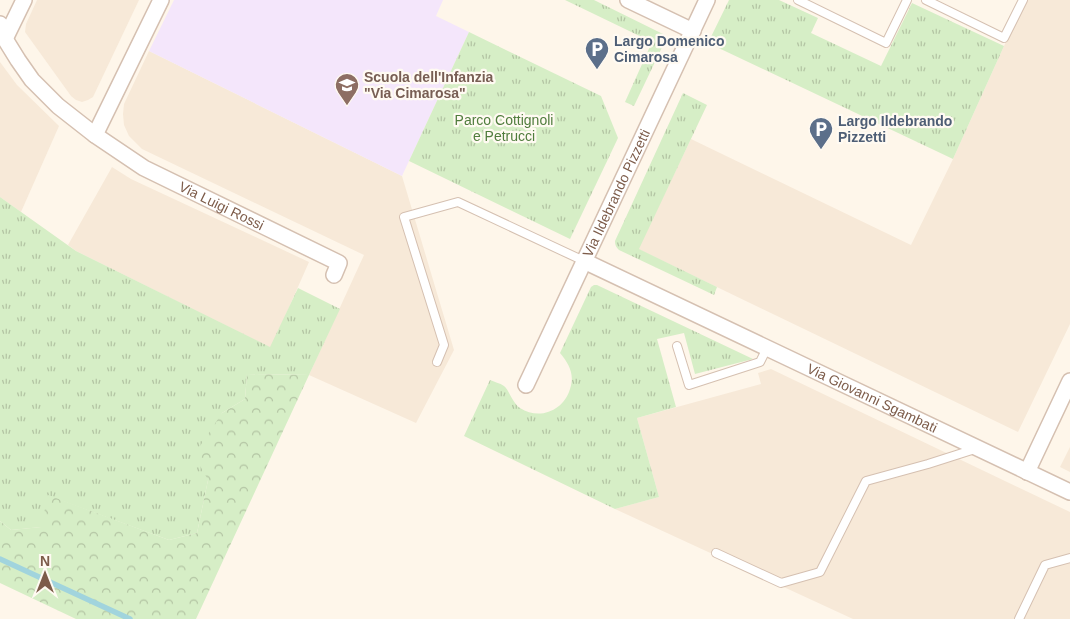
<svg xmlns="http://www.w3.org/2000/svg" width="1070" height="619" viewBox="0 0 1070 619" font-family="Helvetica,sans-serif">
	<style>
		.residential { fill: #f7e9d8 }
		.education { fill: #f4e6fb }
		.grass { fill: url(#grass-tufts) }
		.forest { fill: url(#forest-crowns) }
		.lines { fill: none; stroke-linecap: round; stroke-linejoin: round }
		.stream { stroke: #a1d4dd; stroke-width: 5.5 }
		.service-casing { stroke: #d5c0b1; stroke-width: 10 }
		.minor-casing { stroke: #d5c0b1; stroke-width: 18 }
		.service { stroke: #fff; stroke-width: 8 }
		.minor { stroke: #fff; stroke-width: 15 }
		.labels { text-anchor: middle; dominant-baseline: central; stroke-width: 4.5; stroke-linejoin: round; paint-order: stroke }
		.service-label { font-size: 14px; font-weight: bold; fill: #4e5e75; stroke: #fffaf2; text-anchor: start }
		.education-label { font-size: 14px; font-weight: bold; fill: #785e54; stroke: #fffaf2; text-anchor: start }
		.park-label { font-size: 14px; fill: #507d3d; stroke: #fffaf2 }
		.street-label { font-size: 14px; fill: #7d5c4a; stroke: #fffaf2 }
	</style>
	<defs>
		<pattern id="grass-tufts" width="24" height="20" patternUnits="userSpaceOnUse" patternTransform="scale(1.25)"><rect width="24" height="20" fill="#d6eec6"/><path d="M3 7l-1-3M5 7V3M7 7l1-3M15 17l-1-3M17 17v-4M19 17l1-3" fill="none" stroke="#b3c4a3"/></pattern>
		<pattern id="forest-crowns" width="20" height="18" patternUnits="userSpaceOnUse" patternTransform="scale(1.25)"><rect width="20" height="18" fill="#d6eec6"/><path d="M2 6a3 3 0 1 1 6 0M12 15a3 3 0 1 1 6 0" fill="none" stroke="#b3c4a3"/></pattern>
	</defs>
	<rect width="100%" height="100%" fill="#fef6ea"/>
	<g class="residential">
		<path d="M37,0H139L93,97L88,100L82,102L76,100L71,96L25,32L26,24Z"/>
		<path d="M1026,0H1070V324L1018,432L638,249L691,139L911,245L953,159L1004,46Z"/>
		<path d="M149,51L402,176L454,350L416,423L309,375L364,255L142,149L129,136L124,125L123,114L124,104Z"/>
		<path d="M0,62L17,85L59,126L21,212L0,197Z"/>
		<path d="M112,167L131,179L309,262L271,348L76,251L68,245Z"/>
		<path d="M771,369L1070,512V619H853L615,509L659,497L637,418L761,384L758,373Z"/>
		<path d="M1070,447V472L1060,467Z"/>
	</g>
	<path class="education" d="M174,0H443L436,16L469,32L402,176L149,51Z"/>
	<g class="grass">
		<path d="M565,0H594L665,35L666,37L665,41L634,106L625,102L652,42Z"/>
		<path d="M729,0H779L818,18L811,33L881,66L912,3L1004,46L953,159L708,43Z"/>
		<path d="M469,32L601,96L618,138L570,239L409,161Z"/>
		<path d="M683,93L707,105L639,249L717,287L714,295L619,250C616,247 615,245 615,241Z"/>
		<path d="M0,197L76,251L270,347L298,288L340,309L309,375L247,374L245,399L222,413L197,533L169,540L49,496L42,527L11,530L0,521Z"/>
		<path d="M594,285H597L753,359L695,374L684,333L657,339L676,407L637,418L659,497L615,509L464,436L490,380C494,382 500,383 504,386C509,390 512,402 520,408C540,421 564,410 570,389C575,374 569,364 560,353L591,287Z"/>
	</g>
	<path class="forest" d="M247,374L309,375L196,619H76L0,583V521L11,530L41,527L48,495L169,540L197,533L208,480L194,455L222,413L245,399Z"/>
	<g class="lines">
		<path class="stream" d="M0,559L130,619"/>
		<g class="service-casing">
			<g id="service">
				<path d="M798,0L886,43L907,0"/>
				<path d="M926,0L1004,38L1023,0"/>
				<path d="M677,346L689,385L760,362L767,348"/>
				<path d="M437,362L444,345L404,217L458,202L584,261"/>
				<path d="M716,553L781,583L820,572L866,481L928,464L975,449"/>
				<path d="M1019,619L1045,565L1070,558"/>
			</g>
		</g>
		<g class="minor-casing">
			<g id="minor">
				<path d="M628,0L693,31"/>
				<path id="s1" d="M0,24L5,39L18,60L32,80L58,106L95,135L144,168L339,263L334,275"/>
				<path d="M5,39L24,0"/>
				<path d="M95,135L161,0"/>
				<path id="s2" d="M584,261L1070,492"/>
				<path id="s3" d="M526,385L707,0"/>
				<path d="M1027,472L1070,381"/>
			</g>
		</g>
		<use href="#service" class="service"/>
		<use href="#minor" class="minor"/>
	</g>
	<defs>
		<g id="parking-pin" transform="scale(1.25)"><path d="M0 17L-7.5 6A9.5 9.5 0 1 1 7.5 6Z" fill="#5c6f8a" stroke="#fffaf2"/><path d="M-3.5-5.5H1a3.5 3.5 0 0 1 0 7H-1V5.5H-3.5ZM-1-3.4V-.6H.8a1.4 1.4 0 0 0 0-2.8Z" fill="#fff"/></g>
		<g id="school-pin" transform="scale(1.25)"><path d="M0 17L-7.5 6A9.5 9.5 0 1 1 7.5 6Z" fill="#8d6e63" stroke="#fffaf2"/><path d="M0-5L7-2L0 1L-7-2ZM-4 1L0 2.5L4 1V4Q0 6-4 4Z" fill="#fff"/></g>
	</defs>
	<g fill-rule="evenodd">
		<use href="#parking-pin" x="597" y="49"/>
		<use href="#school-pin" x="347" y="85"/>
		<use href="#parking-pin" x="821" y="129"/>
	</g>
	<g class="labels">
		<g class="service-label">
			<text x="614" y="41">Largo Domenico<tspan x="614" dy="16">Cimarosa</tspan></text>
			<text x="838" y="121">Largo Ildebrando<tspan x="838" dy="16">Pizzetti</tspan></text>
		</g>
		<g class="education-label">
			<text x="364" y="77">Scuola dell'Infanzia<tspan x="364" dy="16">"Via Cimarosa"</tspan></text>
		</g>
		<g class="park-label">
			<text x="504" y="120">Parco Cottignoli<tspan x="504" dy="16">e Petrucci</tspan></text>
		</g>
		<g class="street-label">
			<text stroke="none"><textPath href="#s3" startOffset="212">Via Ildebrando Pizzetti</textPath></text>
			<text stroke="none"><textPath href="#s1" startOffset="294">Via Luigi Rossi</textPath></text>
			<text stroke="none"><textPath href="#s2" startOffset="319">Via Giovanni Sgambati</textPath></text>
		</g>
	</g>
	<g transform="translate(45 574)" stroke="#fffaf2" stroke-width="4" paint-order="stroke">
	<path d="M0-4L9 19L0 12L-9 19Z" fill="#7d5c4a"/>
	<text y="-8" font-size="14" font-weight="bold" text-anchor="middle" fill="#7d5c4a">N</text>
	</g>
</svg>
